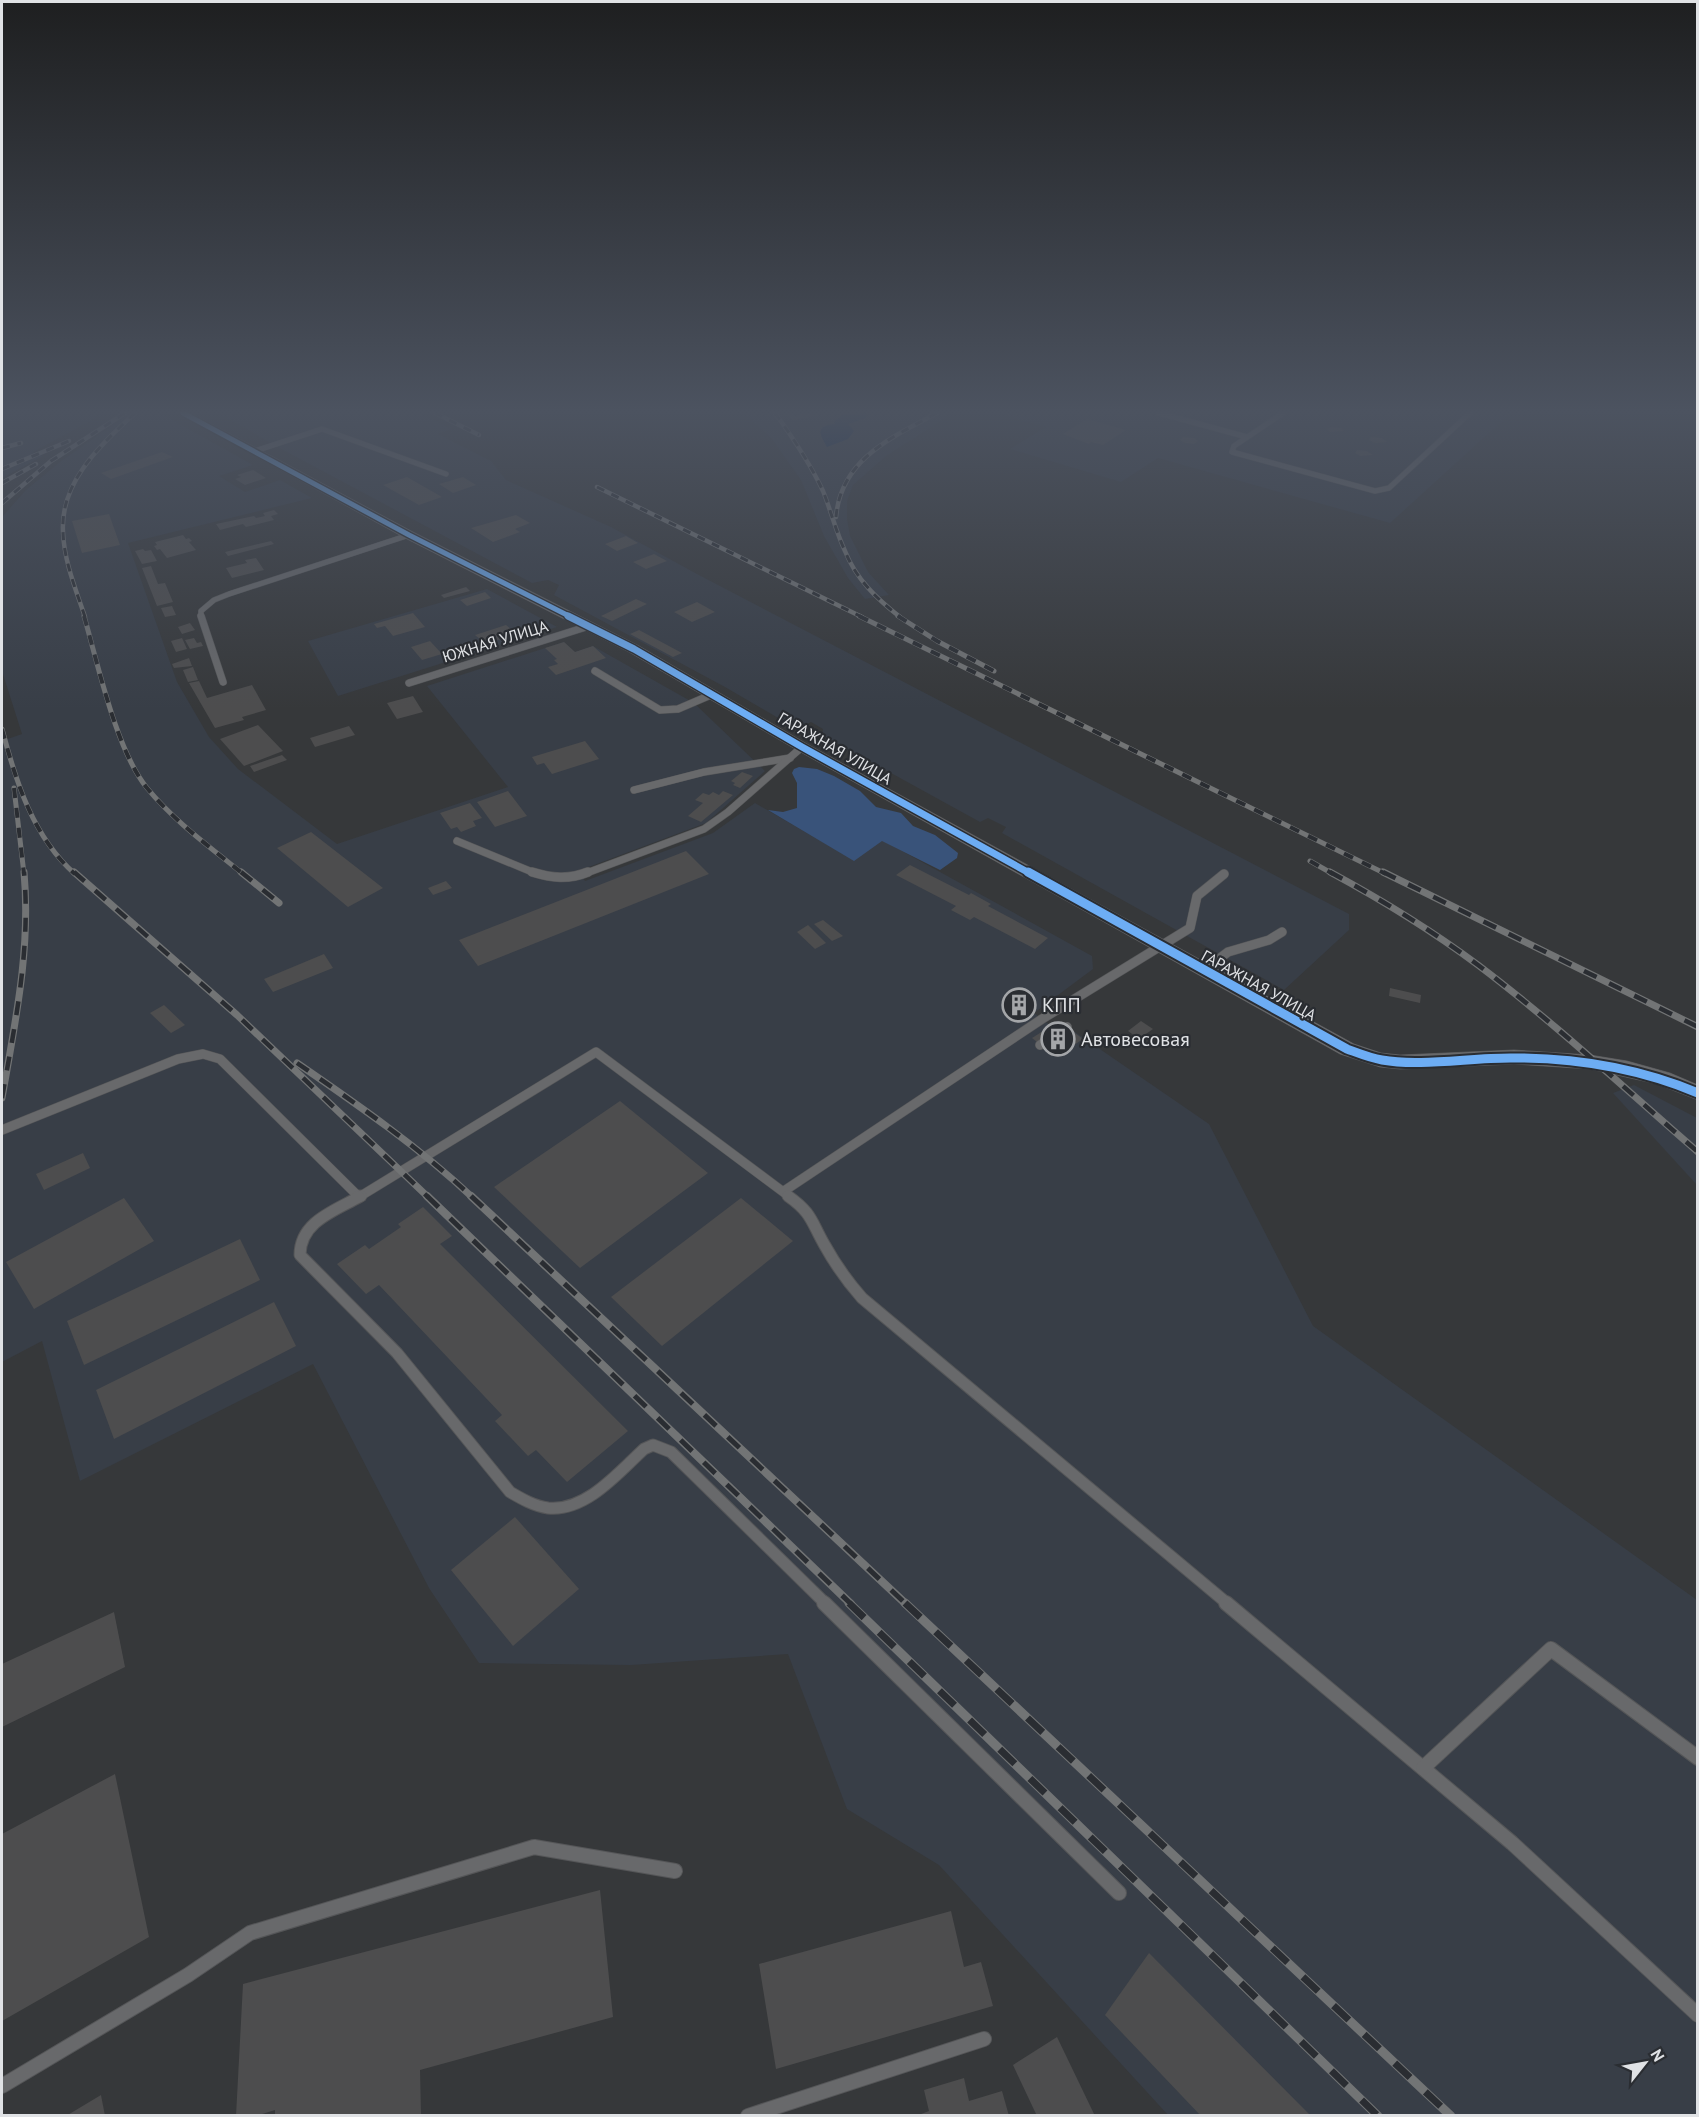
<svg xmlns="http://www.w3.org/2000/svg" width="1699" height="2117" viewBox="0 0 1699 2117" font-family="'PT Sans',sans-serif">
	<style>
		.built { fill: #383e47 }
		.green { fill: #39537a }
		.water { fill: #082550 }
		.building { fill: #4d4d4e }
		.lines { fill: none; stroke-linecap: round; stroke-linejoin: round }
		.lane-far4-casing { stroke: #555658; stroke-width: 6 }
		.lane-far3-casing { stroke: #555658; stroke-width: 8 }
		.lane-far2-casing { stroke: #555658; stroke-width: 10 }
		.lane-far1-casing { stroke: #555658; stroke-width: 13 }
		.lane-casing { stroke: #555658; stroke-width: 16 }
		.street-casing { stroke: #555658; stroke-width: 1 }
		.lane-far4 { stroke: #68696b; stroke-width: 5 }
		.lane-far3 { stroke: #68696b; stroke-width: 7 }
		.lane-far2 { stroke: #68696b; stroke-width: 9 }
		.lane-far1 { stroke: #68696b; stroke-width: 11 }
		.lane { stroke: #68696b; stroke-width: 14 }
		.street { fill: #68696b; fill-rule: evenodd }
		.rail-far4-casing { stroke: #727475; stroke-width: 4.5 }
		.rail-far3-casing { stroke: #727475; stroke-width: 5 }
		.rail-far2-casing { stroke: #727475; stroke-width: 7 }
		.rail-far1-casing { stroke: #727475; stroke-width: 8 }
		.rail-casing { stroke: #727475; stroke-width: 9 }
		.rail-far4 { stroke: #2a2d32; stroke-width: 3; stroke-dasharray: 8; stroke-linecap: butt }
		.rail-far3 { stroke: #2a2d32; stroke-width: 4; stroke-dasharray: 10; stroke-linecap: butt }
		.rail-far2 { stroke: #2a2d32; stroke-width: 4.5; stroke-dasharray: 14; stroke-linecap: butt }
		.rail-far1 { stroke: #2a2d32; stroke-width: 5; stroke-dasharray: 16; stroke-linecap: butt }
		.rail { stroke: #2a2d32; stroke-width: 7; stroke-dasharray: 21; stroke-linecap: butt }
		.cycleway-far2-casing { stroke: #2a2d32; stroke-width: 8 }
		.cycleway-far1-casing { stroke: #2a2d32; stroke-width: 10 }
		.cycleway-casing { stroke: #2a2d32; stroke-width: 13 }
		.cycleway-far2 { stroke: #6dadf4; stroke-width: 5 }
		.cycleway-far1 { stroke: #6dadf4; stroke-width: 7 }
		.cycleway { stroke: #6dadf4; stroke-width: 9 }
		.labels { text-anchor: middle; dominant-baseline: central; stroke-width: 4.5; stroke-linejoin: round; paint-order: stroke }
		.far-street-label { font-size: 16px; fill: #e0e2e5; stroke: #2a2d32 }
		.poi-label { font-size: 20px; fill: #e0e2e5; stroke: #2a2d32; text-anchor: start }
	</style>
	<rect width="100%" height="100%" fill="#36383a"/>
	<g class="built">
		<path d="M2,413H105L33,452L43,456L2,478Z"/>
		<path d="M130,413H160L253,465L219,476L245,492L280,480L312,498L128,543L177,682L209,737L238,769L337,844L508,787L427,686L564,642L575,652L593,646L694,703L765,771L706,823L578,871L585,881L713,833L755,803L854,860L882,840L1092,956L1093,969L1034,1013L1051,1026L1059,1021L1209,1124L1313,1326L1697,1600V2115H1168L939,1865L847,1809L788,1654L631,1665L479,1663L429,1588L313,1364L80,1481L42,1341L2,1362V741L22,734L2,671V517L26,490L60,462Z"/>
		<path d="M219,413H419L451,429L438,434L491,461L506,480L611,527L697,574L1349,914V930L1284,990L1002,833L1006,827L988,818L980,822L822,735L823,729L811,722L797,729L725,687L554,595L559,585L548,580L532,583L274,445Z"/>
		<path d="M744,413H953L886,456L853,485L847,501V519L850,536L868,572L889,595L865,599L848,578L824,536L801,480L772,439Z"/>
		<path d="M997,413H1511L1390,523L1158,458L1121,482L1010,449L1046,427Z"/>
		<path d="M487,589L557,627L338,696L308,641Z"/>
		<path d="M1634,1085L1697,1118V1185L1613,1093Z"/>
	</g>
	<path class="green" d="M799,767L817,769L834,776L860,791L876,807L901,813L913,826L935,835L958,853L957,858L940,870L882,841L854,861L768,810L783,812L797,808V783L792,773L794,769Z"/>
	<path class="water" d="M867,413L866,418L848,424L854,431L848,439L827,447C821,436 813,426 835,424L834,422L843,414Z"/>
	<g class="building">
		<path d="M784,413H791L795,416L801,415L799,413H810L814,416L793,420Z"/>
		<path d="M1087,419L1126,430L1103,445L1091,442L1089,444L1063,434Z"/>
		<path d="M1331,427L1341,428L1344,431L1330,432L1327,429Z"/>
		<path d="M1183,437L1194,438L1198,441L1194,444L1185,443L1180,440Z"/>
		<path d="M1371,437L1382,438L1387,442L1375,443L1369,440Z"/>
		<path d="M1357,450L1367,451L1373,455L1360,456L1355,453Z"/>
		<path d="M162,452L173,457L111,479L101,473Z"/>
		<path d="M253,470L266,478L245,485L235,479L241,477L237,475Z"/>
		<path d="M407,477L442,497L419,505L383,485Z"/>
		<path d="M463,477L476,485L453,493L439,484Z"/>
		<path d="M274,510L278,514L271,516L274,520L246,527L243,524L220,530L216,524L254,516L256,518L265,516L263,513Z"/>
		<path d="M109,514L120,545L82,553L72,521Z"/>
		<path d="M516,515L530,523L515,529L520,532L493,542L471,528Z"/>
		<path d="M183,535L186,539L189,538L192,541L189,542L196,550L167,558L160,549L157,550L154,546L157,545L155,542Z"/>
		<path d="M626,536L638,543L617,551L605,544Z"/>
		<path d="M271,541L274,544L228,556L225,552Z"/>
		<path d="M143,549L145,551L151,550L157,561L142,564L135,551Z"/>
		<path d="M654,554L667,561L646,569L633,562Z"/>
		<path d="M256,558L264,570L232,578L226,568L247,563L245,560Z"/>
		<path d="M151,566L158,584L165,583L173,602L157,606L142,568Z"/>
		<path d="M466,587L470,591L444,598L441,595Z"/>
		<path d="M485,592L491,598L467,606L460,600Z"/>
		<path d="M636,599L647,604L612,621L601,616Z"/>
		<path d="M697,602L715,612L692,622L674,612Z"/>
		<path d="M172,606L176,615L165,617L161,608Z"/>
		<path d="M413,613L425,627L393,636L385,626L377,628L374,624Z"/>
		<path d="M190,623L195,630L182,634L178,627Z"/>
		<path d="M506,625L517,634L486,644L475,635Z"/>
		<path d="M639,630L682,653L673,657L630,634Z"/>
		<path d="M182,638L187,649L176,652L171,641Z"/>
		<path d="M194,638L197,643L201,642L203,646L190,649L185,640Z"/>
		<path d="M430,641L442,654L422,660L411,647Z"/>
		<path d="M564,642L575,652L593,646L606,658L556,675L548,667L558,664L554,660L557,659L545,648Z"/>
		<path d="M189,658L192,666L174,668L172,664Z"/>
		<path d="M193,667L198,680L188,682L183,670Z"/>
		<path d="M199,681L207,698L252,685L266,710L242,717L244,720L215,728L189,683Z"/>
		<path d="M413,696L423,712L397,719L387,703Z"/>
		<path d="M258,725L283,751L244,766L220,739Z"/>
		<path d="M349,726L355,735L315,747L310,738Z"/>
		<path d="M585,741L599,759L552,774L544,763L537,765L532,757Z"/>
		<path d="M282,755L287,760L254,772L250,766Z"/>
		<path d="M742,772L753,776L740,788L733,785L735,783L731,781Z"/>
		<path d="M508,791L527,816L495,827L477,802Z"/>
		<path d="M723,791L733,795L701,822L688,816L703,803L695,800L703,793L709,795L713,792L719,795Z"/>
		<path d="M470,803L482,818L473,821L476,826L461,832L457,827L451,829L440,813Z"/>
		<path d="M311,832L383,888L348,907L277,848Z"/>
		<path d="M686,851L709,874L478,966L459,940Z"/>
		<path d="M910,865L969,895L971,893L991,904L988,906L1048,938L1035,949L974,917L970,920L951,910L956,906L896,875Z"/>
		<path d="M446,881L452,888L433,895L428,888Z"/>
		<path d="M823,920L843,936L832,941L814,924Z"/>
		<path d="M808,925L826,943L815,949L797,932Z"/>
		<path d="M324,954L333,968L273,992L264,979Z"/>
		<path d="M1390,988L1421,995L1420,1003L1389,996Z"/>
		<path d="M1015,993L1036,1006L1026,1013L1018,1008L1014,1011L1002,1003Z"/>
		<path d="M164,1005L185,1025L171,1033L150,1013Z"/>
		<path d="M1059,1021L1083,1039L1056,1057L1032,1038Z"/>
		<path d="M1141,1021L1153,1029L1139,1039L1128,1031Z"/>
		<path d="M620,1101L708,1173L580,1268L494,1187Z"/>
		<path d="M83,1153L90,1168L44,1190L36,1174Z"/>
		<path d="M124,1198L154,1241L34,1309L6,1262Z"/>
		<path d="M741,1198L793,1241L662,1346L611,1297Z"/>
		<path d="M423,1207L452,1236L440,1244L628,1431L567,1482L536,1450L528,1456L495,1421L502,1415L379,1285L366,1294L337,1264L365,1245L369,1249L401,1227L398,1224Z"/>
		<path d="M240,1239L260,1280L84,1365L67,1321Z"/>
		<path d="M274,1302L296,1346L114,1439L96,1390Z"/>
		<path d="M515,1517L579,1589L513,1646L451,1570Z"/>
		<path d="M114,1612L125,1667L2,1727V1664Z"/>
		<path d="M115,1774L149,1937L2,2021V1834Z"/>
		<path d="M600,1890L613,2017L420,2070L421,2116H275V2110L256,2116H236L243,1984Z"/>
		<path d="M951,1911L964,1967L981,1962L993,2006L776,2069L759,1964Z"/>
		<path d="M1149,1953L1311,2116H1201L1105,2015Z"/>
		<path d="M1057,2037L1095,2116H1037L1013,2065Z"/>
		<path d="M964,2078L969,2101L1002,2091L1009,2116H916L929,2111L924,2090Z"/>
		<path d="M101,2095L105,2116H66Z"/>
	</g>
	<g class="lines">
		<g class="lane-far4-casing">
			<g id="lane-far4">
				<path d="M1159,413L1247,437"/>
				<path d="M1283,413L1234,446L1232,452L1375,491L1389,488L1470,413"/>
				<path d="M255,451L322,429L446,474"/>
				<path d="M201,617V611L214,600L229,594L409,535"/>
			</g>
		</g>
		<g class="lane-far3-casing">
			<g id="lane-far3">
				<path d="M201,616L223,682"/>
				<path d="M595,671L660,710L678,709L713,694"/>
				<path d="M409,683L589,626"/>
				<path d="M634,790L704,772L790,758"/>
				<path d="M457,841L537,874"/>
				<path d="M584,874L704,829L728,812L802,747"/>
			</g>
		</g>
		<g class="lane-far2-casing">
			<g id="lane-far2">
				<path d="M532,872C552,878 568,880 588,872"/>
				<path d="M1203,971L1228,952L1269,940L1282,932"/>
				<path d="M1040,1045L1067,1027"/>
				<path d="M2,1130L178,1059L203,1054L220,1059L359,1197L596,1052L790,1197"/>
				<path d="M784,1191L1042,1019L1190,928L1197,896L1224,874"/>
			</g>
		</g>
		<g class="lane-far1-casing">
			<g id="lane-far1">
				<path d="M358,1196H361"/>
				<path d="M788,1196C812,1213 811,1221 824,1244C835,1264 847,1281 862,1298L1228,1604"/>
				<path d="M359,1197C334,1211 300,1222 300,1255L397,1353L510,1492C522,1499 534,1506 548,1508C586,1512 619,1472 644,1449L653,1445L671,1452L826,1604"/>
			</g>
		</g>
		<g class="lane-casing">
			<g id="lane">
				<path d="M824,1603L1119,1893"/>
				<path d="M1226,1603L1512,1843L1698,2015"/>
				<path d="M1423,1768L1551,1649L1698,1758"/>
				<path d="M2,2086L188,1975L250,1933L534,1847L675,1871"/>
				<path d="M748,2116L984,2039"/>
			</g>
		</g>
		<g class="street-casing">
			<path id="street" d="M178,413H191L413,532L639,646L807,744L1354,1044L1381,1053L1400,1055L1514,1050L1590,1055L1627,1061L1670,1073L1698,1085V1100L1657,1084L1590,1069L1514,1064L1400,1069L1380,1067L1340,1054L797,750L629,652L405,538Z"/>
		</g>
		<use href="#lane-far4" class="lane-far4"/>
		<use href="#lane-far3" class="lane-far3"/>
		<use href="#lane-far2" class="lane-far2"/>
		<use href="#lane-far1" class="lane-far1"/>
		<use href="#lane" class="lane"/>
		<use href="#street" class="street"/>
		<g class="rail-far4-casing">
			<g id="rail-far4">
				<path d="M435,413L479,435"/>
				<path d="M775,413C793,438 810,463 823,491C831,511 836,532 845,551C856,579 877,599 900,617"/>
				<path d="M2,448L21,443"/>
				<path d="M2,469L69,441"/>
				<path d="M2,483L36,464"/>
				<path d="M597,487L862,617"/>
				<path d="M2,503L51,461L125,413"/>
				<path d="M836,517C841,459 891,438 937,413"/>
				<path d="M85,617C76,590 64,561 63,532C60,481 101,445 135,413"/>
			</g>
		</g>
		<g class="rail-far3-casing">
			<g id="rail-far3">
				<path d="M84,616C98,664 116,750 147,788C174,821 210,847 243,874"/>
				<path d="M859,616L1386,874"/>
				<path d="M898,616L937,641L994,671"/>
				<path d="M2,729C16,782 33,837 75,874"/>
				<path d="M14,788L24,874"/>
				<path d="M1310,861L1333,874"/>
			</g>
		</g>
		<g class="rail-far2-casing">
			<g id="rail-far2">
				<path d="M74,872L237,1015L428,1197"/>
				<path d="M241,872L279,903"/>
				<path d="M1330,872C1382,900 1431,930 1478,965C1555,1023 1625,1089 1698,1152"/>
				<path d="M1383,872L1698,1027"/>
				<path d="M297,1063C358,1105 419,1147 472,1197"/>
				<path d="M2,1098C15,1023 31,949 24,872"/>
			</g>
		</g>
		<g class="rail-far1-casing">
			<g id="rail-far1">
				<path d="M427,1196L851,1604"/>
				<path d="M471,1196L906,1604"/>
			</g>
		</g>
		<g class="rail-casing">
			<g id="rail">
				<path d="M849,1603L1378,2116"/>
				<path d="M905,1603L1451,2116"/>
			</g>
		</g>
		<use href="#rail-far4" class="rail-far4"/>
		<use href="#rail-far3" class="rail-far3"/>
		<use href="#rail-far2" class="rail-far2"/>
		<use href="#rail-far1" class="rail-far1"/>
		<use href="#rail" class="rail"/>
		<g class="cycleway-far2-casing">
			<path id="cycleway-far2" d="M183,413L409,535L571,617"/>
		</g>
		<g class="cycleway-far1-casing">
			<path id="cycleway-far1" d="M568,616L634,649L802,747L1031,874"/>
		</g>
		<g class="cycleway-casing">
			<path id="cycleway" d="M1028,872L1347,1049C1358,1053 1370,1058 1382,1060C1421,1067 1474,1057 1515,1058C1579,1058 1638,1068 1698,1093"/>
		</g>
		<use href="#cycleway-far2" class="cycleway-far2"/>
		<use href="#cycleway-far1" class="cycleway-far1"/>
		<use href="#cycleway" class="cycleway"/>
	</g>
	<linearGradient id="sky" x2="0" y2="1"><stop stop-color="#1e1f20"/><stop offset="0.58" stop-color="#4c5360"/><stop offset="1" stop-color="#4c5360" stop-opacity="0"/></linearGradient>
	<rect width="1699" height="709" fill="url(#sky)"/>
	<defs>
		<g id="building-ring" transform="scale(1.725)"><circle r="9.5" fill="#2a2d32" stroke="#a4a6a9" stroke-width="1.5"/><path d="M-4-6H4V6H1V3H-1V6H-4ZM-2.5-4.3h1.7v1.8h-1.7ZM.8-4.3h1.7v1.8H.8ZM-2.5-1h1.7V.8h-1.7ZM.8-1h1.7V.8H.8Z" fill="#a4a6a9"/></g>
	</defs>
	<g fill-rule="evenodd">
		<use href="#building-ring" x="1019" y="1005"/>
		<use href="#building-ring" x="1058" y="1039"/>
	</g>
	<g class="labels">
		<g class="far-street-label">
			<text transform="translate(495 641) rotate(-17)">ЮЖНАЯ УЛИЦА</text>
			<text transform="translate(835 748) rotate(30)">ГАРАЖНАЯ УЛИЦА</text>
			<text transform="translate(1259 985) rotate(29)">ГАРАЖНАЯ УЛИЦА</text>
		</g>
		<g class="poi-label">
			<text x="1042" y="1005">КПП</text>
			<text x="1081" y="1039">Автовесовая</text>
		</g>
	</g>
	<rect width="1699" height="2117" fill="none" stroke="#e0e2e5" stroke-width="6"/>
	<g transform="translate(1645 2063) rotate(59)" stroke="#2a2d32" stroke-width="4.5" paint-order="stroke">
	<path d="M0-4.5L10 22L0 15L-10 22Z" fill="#e0e2e5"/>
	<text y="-9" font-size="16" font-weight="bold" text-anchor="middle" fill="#e0e2e5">N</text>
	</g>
</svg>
